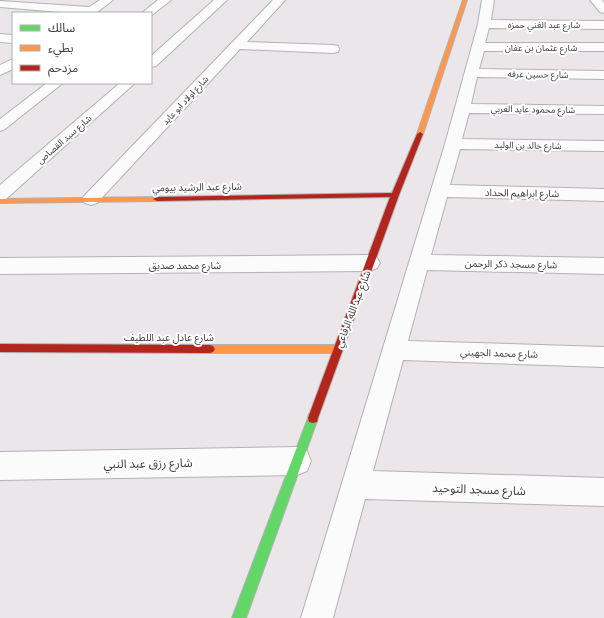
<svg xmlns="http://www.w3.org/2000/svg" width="604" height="618" viewBox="0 0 604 618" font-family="Merriweather,'Noto Sans Arabic',serif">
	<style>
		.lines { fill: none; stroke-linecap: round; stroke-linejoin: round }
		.street-casing { stroke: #b4b1b4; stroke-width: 2 }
		.fast-casing { stroke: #b4b1b4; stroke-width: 2 }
		.slow-casing { stroke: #b4b1b4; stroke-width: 2 }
		.jam-casing { stroke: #b4b1b4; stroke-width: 2 }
		.street { fill: #fcfbfc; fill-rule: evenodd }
		.fast { fill: #63d668; fill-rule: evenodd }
		.slow { fill: #ff974d; fill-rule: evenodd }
		.jam { fill: #b3261e; fill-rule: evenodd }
		.labels { text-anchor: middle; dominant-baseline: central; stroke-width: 4; stroke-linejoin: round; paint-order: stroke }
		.far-street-label { font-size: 9px; fill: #3d393c; stroke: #fff }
		.street-label { font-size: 10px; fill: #3d393c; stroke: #fff }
		.near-street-label { font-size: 12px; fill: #3d393c; stroke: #fff }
	</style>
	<rect width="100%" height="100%" fill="#eae6ea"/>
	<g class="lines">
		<g class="street-casing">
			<g id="street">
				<path d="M100,0H113L96,13H72L0,7V1L89,7Z"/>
				<path d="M158,0H171L152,15L151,13H142Z"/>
				<path d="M214,0H227L156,66L151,67V56Z"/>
				<path d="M273,0H285L247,42L333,45L338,46L339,49L338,52L333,53L240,49L97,203L91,205L85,203L82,199L85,195Z"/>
				<path d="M482,0H494L491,20L604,21V29L489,28L485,43H604V51H484L479,69L604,71V79L477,77L471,104L604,106V114L469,113L462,139L604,141V151L460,149L450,185L604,189V201L447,197L431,255L604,258V274L427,270L408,341L604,347V367L403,360L373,471L604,478V506L365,499L333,618H301L445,144L478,24Z"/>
				<path d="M590,0H602L604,3V13L600,12Z"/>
				<path d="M0,34L13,35V43L0,42Z"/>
				<path d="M13,59V69L0,75V65Z"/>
				<path d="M47,83H63L5,129L0,131V119Z"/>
				<path d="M120,83H135L6,199L0,201V185Z"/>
				<path d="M370,255L377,258L380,263L377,268L370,271L0,274V258Z"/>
				<path d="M297,447L307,451L311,461L307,471L297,475L0,480V452Z"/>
			</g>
		</g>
		<g class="fast-casing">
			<path id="fast" d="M313,413L317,414L318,418L246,618H232L308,418L309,414Z"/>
		</g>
		<g class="slow-casing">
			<g id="slow">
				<path d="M463,0H467L423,134L418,135L417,134Z"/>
				<path d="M157,197L161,199L160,201L0,203V199Z"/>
				<path d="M210,345H338L341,346L343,349L341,352L338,353H210L207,352L205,349L207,346Z"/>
			</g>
		</g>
		<g class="jam-casing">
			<g id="jam">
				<path d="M420,132L423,134L399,195L318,418L317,422L313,423L309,422L308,418L390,197L157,201L153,199L157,197L392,193L417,134Z"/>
				<path d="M0,344L210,345L213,346L215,349L213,352L210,353L0,352Z"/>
			</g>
		</g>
		<use href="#street" class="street"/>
		<use href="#fast" class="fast"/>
		<use href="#slow" class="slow"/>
		<use href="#jam" class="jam"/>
	</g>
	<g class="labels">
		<g class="far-street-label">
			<text x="544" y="24">شارع عبد الغني حمزه</text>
			<text x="541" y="47">شارع عثمان بن عفان</text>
			<text transform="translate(538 74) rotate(1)">شارع حسين عرفه</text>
			<text transform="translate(185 100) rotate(-47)">شارع اولاد ابو عايد</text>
			<text transform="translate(533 109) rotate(1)">شارع محمود عايد العربي</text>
			<text transform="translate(64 139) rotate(-41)">شارع سيد القصاص</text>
			<text transform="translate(528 145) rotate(1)">شارع خالد بن الوليد</text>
		</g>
		<g class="street-label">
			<text transform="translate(197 187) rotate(-1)">شارع عبد الرشيد بيومي</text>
			<text transform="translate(522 193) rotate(1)">شارع ابراهيم الحداد</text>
			<text transform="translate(511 264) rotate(1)">شارع مسجد ذكر الرحمن</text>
			<text x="185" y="265">شارع محمد صديق</text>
			<text transform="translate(353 309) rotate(-69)">شارع عبد الله الرفاعي</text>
			<text x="169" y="337">شارع عادل عبد اللطيف</text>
			<text transform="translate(499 353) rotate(2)">شارع محمد الجهيني</text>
		</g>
		<g class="near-street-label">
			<text transform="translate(148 463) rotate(-1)">شارع رزق عبد النبي</text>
			<text transform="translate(479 489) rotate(2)">شارع مسجد التوحيد</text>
		</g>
	</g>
	<rect x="12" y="12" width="140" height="72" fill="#ffffff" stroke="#b1b0b1"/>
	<rect x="20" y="25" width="20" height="6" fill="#63d668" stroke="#b1b0b1"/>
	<text x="48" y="32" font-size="12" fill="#3d393c">سالك</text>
	<rect x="20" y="45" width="20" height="6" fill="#ff974d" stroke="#b1b0b1"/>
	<text x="48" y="52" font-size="12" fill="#3d393c">بطيء</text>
	<rect x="20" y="65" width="20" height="6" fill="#b3261e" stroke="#b1b0b1"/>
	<text x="48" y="72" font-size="12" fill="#3d393c">مزدحم</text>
</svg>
